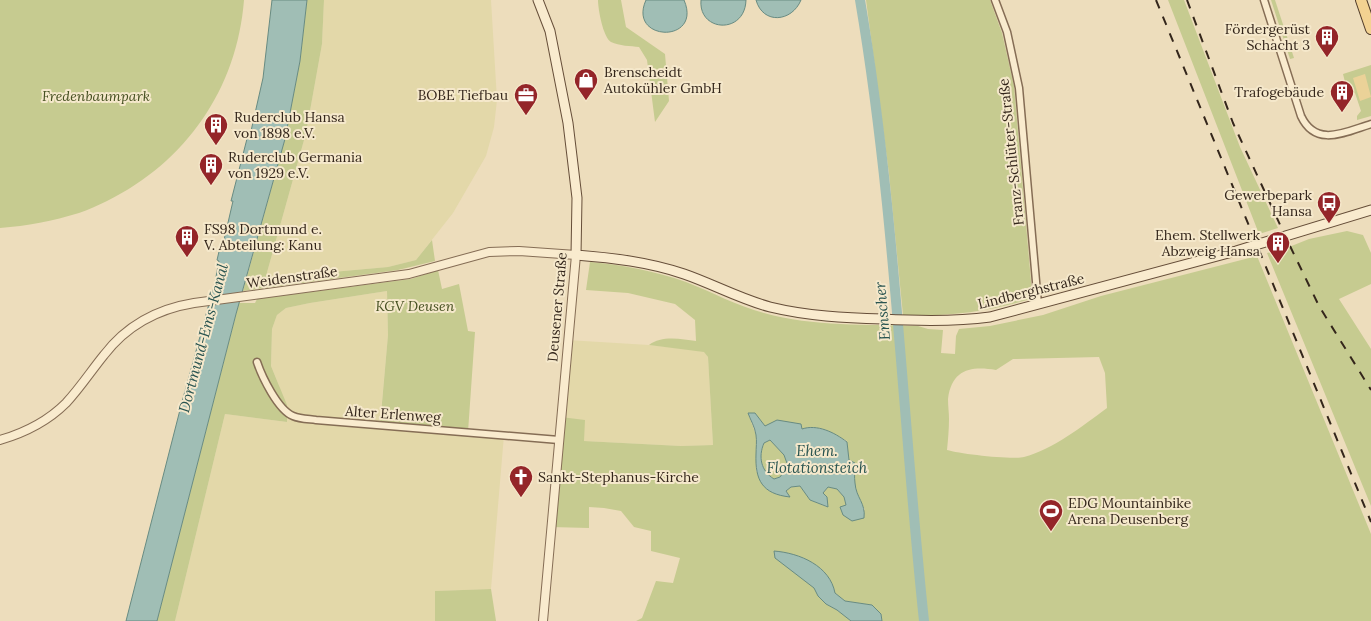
<svg xmlns="http://www.w3.org/2000/svg" width="1371" height="621" viewBox="0 0 1371 621" font-family="Lora,serif">
	<style>
		.farmland { fill: #e3d8a9 }
		.green { fill: #c6cb90; fill-rule: evenodd }
		.sand { fill: #ebd298 }
		.water { fill: #a0beb5; stroke: #688b82; fill-rule: evenodd }
		.lines { fill: none; stroke-linecap: round; stroke-linejoin: round }
		.river { stroke: #a0beb5; stroke-width: 10 }
		.minor-casing { stroke: #856d55; stroke-width: 9 }
		.tertiary-casing { stroke: #856d55; stroke-width: 10 }
		.secondary-casing { stroke: #664e39; stroke-width: 11 }
		.primary-casing { stroke: #523c2a; stroke-width: 12 }
		.minor { stroke: #f9ebce; stroke-width: 6 }
		.tertiary { stroke: #f9ebce; stroke-width: 8 }
		.secondary { stroke: #f9ebce; stroke-width: 9 }
		.primary { stroke: #f3d291; stroke-width: 10 }
		.rail { stroke: #34261b; stroke-width: 2; stroke-dasharray: 9 9; stroke-linecap: butt }
		.labels { text-anchor: middle; dominant-baseline: central; stroke-width: 4; stroke-linejoin: round; paint-order: stroke }
		.poi-label { font-size: 14px; fill: #34261b; stroke: #f5e8cb; text-anchor: start }
		.park-label { font-size: 14px; font-style: italic; fill: #465021; stroke: #f5e8cb }
		.street-label { font-size: 14px; fill: #34261b; stroke: #f5e8cb }
		.water-label { font-size: 15px; font-style: italic; fill: #295450; stroke: #f5e8cb }
	</style>
	<rect width="100%" height="100%" fill="#edddbc"/>
	<g class="farmland">
		<path d="M324,0H491L497,100L494,127L486,156L453,213L416,260L388,267L277,277L266,276L306,133L322,44Z"/>
		<path d="M387,291L388,335L380,422L504,435L491,589L436,591L435,621H175L225,414L287,422L279,385L271,366L272,329L277,315L286,308L310,303Z"/>
		<path d="M567,340L649,345L704,351L708,357L713,445L681,446L584,441L561,417Z"/>
	</g>
	<g class="green">
		<path d="M0,0H244C237,89 186,162 107,201C98,205 88,210 79,213C53,221 27,226 0,228Z"/>
		<path d="M307,0H324L322,44L306,133L266,276L277,277L388,267L416,260L432,240L435,261L398,270L243,291L285,139L300,61Z"/>
		<path d="M598,0H621L626,27L665,54L669,101L655,122L647,60L639,47C631,46 619,46 611,42C603,37 598,9 598,0Z"/>
		<path d="M866,0H990L1002,33L1014,86L1032,293L1030,298L1027,300C986,312 946,317 903,315L889,174Z"/>
		<path d="M1168,0H1184L1240,147L1278,228L1259,234Z"/>
		<path d="M1271,0H1275L1294,58L1290,59Z"/>
		<path d="M1371,65V116L1357,120V116L1361,111L1355,93L1350,95V96L1345,95L1348,91L1346,85L1343,88L1342,87L1345,82L1343,74Z"/>
		<path d="M1347,231L1363,235L1371,253V284L1339,299L1371,349V506L1267,253L1289,247L1309,239Z"/>
		<path d="M1257,256L1371,534V621H882L881,614L872,605L845,601L835,593L783,564L815,588L818,596L826,604L837,610L851,621H636L642,618L656,581L673,583L680,558L651,551V531L634,527L621,511L604,508L589,507V528L551,527L561,417L585,420L584,441L681,446L713,445L708,357L704,352L649,345C661,335 682,339 696,341L695,320L675,304L628,293L586,290L590,262C623,265 655,271 686,282C712,292 737,306 764,313C814,327 867,324 918,326L928,329L943,330L941,353L955,354L956,336L959,329L990,326L1043,315L1101,296ZM1099,357L1105,373L1107,408C1084,425 1052,450 1024,457C1013,460 960,454 947,450C948,440 949,429 949,419C949,413 948,406 948,399C952,369 971,366 996,370L1013,359ZM748,413L755,414L765,426L801,429L817,428L829,432L847,441L849,461L855,474L854,483L857,494L865,510L846,505L844,497L837,489L828,487L823,493L827,497V507L810,500L800,486L791,487L786,491L789,496L756,471V435Z"/>
		<path d="M438,270L442,289L459,284L468,331L475,332L468,432L380,425L388,335L387,291L310,303L286,308L277,315L272,329L271,366L287,405V422L225,414L175,621H157L239,303H255L257,299L387,282L411,279Z"/>
		<path d="M770,440L784,455L788,466L780,477L774,479C761,471 758,457 764,443Z"/>
		<path d="M491,589L496,621H435V591Z"/>
	</g>
	<path class="sand" d="M1365,74L1371,97L1360,101L1353,78Z"/>
	<g class="water">
		<path d="M272,0H307L300,61L285,139L236,314L157,621H126L182,402L215,282L219,261L217,260L222,239L224,240L233,201H231L249,131H251L263,78Z"/>
		<path d="M646,0H684C703,44 627,42 646,0Z"/>
		<path d="M701,0H746C745,35 698,32 701,0Z"/>
		<path d="M756,0H801C792,22 763,25 756,0Z"/>
		<path d="M748,413H755L765,426L777,420L801,424L802,429C817,424 834,432 847,442L849,460L855,463C855,470 854,477 855,483C856,498 866,503 864,518L852,521L843,515L840,507L846,505L844,497L837,489L828,487L823,493L827,497L828,507L810,500L800,486L791,487L786,491L790,497C762,494 755,480 756,454C756,448 757,441 756,435C755,427 750,419 748,413ZM770,440L784,455L788,466L780,477L774,479C761,471 758,457 764,443Z"/>
		<path d="M774,551C800,553 830,566 835,593L845,601L872,605L881,614L882,621H851L837,610L826,604L818,596L814,588L775,558Z"/>
	</g>
	<g class="lines">
		<path class="river" d="M860,0C895,206 902,414 924,621"/>
		<g class="minor-casing">
			<g id="minor">
				<path d="M995,0L1007,32L1019,88L1038,304"/>
				<path d="M1264,0L1301,116C1316,148 1345,132 1371,124"/>
				<path d="M257,362C262,377 278,410 293,416C300,419 309,419 316,420L559,440"/>
			</g>
		</g>
		<g class="tertiary-casing">
			<path id="tertiary" d="M0,440C24,433 48,421 66,403C80,388 91,371 104,355C127,325 157,309 194,303L409,274L489,252L519,251L576,255L543,621"/>
		</g>
		<g class="secondary-casing">
			<path id="secondary" d="M538,0L550,31L568,123L577,198L576,255C613,258 649,262 684,274C713,284 740,299 770,307C807,316 845,318 883,319C919,321 954,322 990,317L1236,251L1371,210"/>
		</g>
		<g class="primary-casing">
			<path id="primary" d="M1361,0L1371,29"/>
		</g>
		<use href="#minor" class="minor"/>
		<use href="#tertiary" class="tertiary"/>
		<use href="#secondary" class="secondary"/>
		<use href="#primary" class="primary"/>
		<g class="rail">
			<path d="M1156,0L1371,522"/>
			<path d="M1187,0L1233,123L1282,229"/>
			<path d="M1290,246L1319,306L1371,390"/>
		</g>
	</g>
	<defs>
		<g id="building-pin" transform="scale(1.25)"><path d="M0 17L-7.5 6A9.5 9.5 0 1 1 7.5 6Z" fill="#942529" stroke="#f5e8cb"/><path d="M-4-6H4V6H1V3H-1V6H-4ZM-2.5-4.3h1.7v1.8h-1.7ZM.8-4.3h1.7v1.8H.8ZM-2.5-1h1.7V.8h-1.7ZM.8-1h1.7V.8H.8Z" fill="#fff"/></g>
		<g id="shop-pin" transform="scale(1.25)"><path d="M0 17L-7.5 6A9.5 9.5 0 1 1 7.5 6Z" fill="#942529" stroke="#f5e8cb"/><path d="M-5-2.5h2.3a2.7 3.5 0 0 1 5.4 0H5L5.5 6h-11ZM-1.5-2.5h3a1.5 2.3 0 0 0-3 0Z" fill="#fff"/></g>
		<g id="office-pin" transform="scale(1.25)"><path d="M0 17L-7.5 6A9.5 9.5 0 1 1 7.5 6Z" fill="#942529" stroke="#f5e8cb"/><path d="M-6-3h4V-5.5h4V-3h4V5H-6ZM-1-4.5V-3h2v-1.5ZM-6 0V1H6V0Z" fill="#fff"/></g>
		<g id="bus-pin" transform="scale(1.25)"><path d="M0 17L-7.5 6A9.5 9.5 0 1 1 7.5 6Z" fill="#942529" stroke="#f5e8cb"/><path d="M-5-6H5V4H4V6H2V4H-2V6H-4V4H-5ZM-3.5-4V0h7V-4ZM-3.5 1.2v1.5H-2V1.2ZM2 1.2v1.5H3.5V1.2Z" fill="#fff"/></g>
		<g id="church-pin" transform="scale(1.25)"><path d="M0 17L-7.5 6A9.5 9.5 0 1 1 7.5 6Z" fill="#942529" stroke="#f5e8cb"/><path d="M-1.2-6h2.4v3.5h3.3v2.4h-3.3V6h-2.4V-.1h-3.3v-2.4h3.3Z" fill="#fff"/></g>
		<g id="stadium-pin" transform="scale(1.25)"><path d="M0 17L-7.5 6A9.5 9.5 0 1 1 7.5 6Z" fill="#942529" stroke="#f5e8cb"/><path d="M0-5a6.5 5 0 1 0 0 10a6.5 5 0 1 0 0-10ZM-3.5-1.8h7v3.6h-7Z" fill="#fff"/></g>
	</defs>
	<g fill-rule="evenodd">
		<use href="#building-pin" x="1327" y="37"/>
		<use href="#shop-pin" x="586" y="80"/>
		<use href="#building-pin" x="1342" y="92"/>
		<use href="#office-pin" x="526" y="95"/>
		<use href="#building-pin" x="216" y="125"/>
		<use href="#building-pin" x="211" y="165"/>
		<use href="#bus-pin" x="1329" y="203"/>
		<use href="#building-pin" x="187" y="237"/>
		<use href="#building-pin" x="1278" y="243"/>
		<use href="#church-pin" x="521" y="477"/>
		<use href="#stadium-pin" x="1051" y="511"/>
	</g>
	<g class="labels">
		<g class="poi-label">
			<text x="1310" y="29" text-anchor="end">Fördergerüst<tspan x="1310" dy="16">Schacht 3</tspan></text>
			<text x="604" y="72">Brenscheidt<tspan x="604" dy="16">Autokühler GmbH</tspan></text>
			<text x="1324" y="92" text-anchor="end">Trafogebäude</text>
			<text x="508" y="95" text-anchor="end">BOBE Tiefbau</text>
			<text x="234" y="117">Ruderclub Hansa<tspan x="234" dy="16">von 1898 e.V.</tspan></text>
			<text x="228" y="157">Ruderclub Germania<tspan x="228" dy="16">von 1929 e.V.</tspan></text>
			<text x="1312" y="195" text-anchor="end">Gewerbepark<tspan x="1312" dy="16">Hansa</tspan></text>
			<text x="204" y="229">FS98 Dortmund e.<tspan x="204" dy="16">V. Abteilung: Kanu</tspan></text>
			<text x="1260" y="235" text-anchor="end">Ehem. Stellwerk<tspan x="1260" dy="16">Abzweig Hansa</tspan></text>
			<text x="538" y="477">Sankt-Stephanus-Kirche</text>
			<text x="1068" y="503">EDG Mountainbike<tspan x="1068" dy="16">Arena Deusenberg</tspan></text>
		</g>
		<g class="park-label">
			<text x="96" y="96">Fredenbaumpark</text>
			<text x="415" y="306">KGV Deusen</text>
		</g>
		<g class="street-label">
			<text transform="translate(1011 152) rotate(-96)">Franz-Schlüter-Straße</text>
			<text transform="translate(292 277) rotate(-8)">Weidenstraße</text>
			<text transform="translate(1031 291) rotate(-14)">Lindberghstraße</text>
			<text transform="translate(557 307) rotate(-85)">Deusener Straße</text>
			<text transform="translate(393 414) rotate(4)">Alter Erlenweg</text>
		</g>
		<g class="water-label">
			<text transform="translate(882 311) rotate(-95)">Emscher</text>
			<text transform="translate(203 338) rotate(-75)">Dortmund-Ems-Kanal</text>
			<text x="817" y="450">Ehem.<tspan x="817" dy="17">Flotationsteich</tspan></text>
		</g>
	</g>
</svg>
